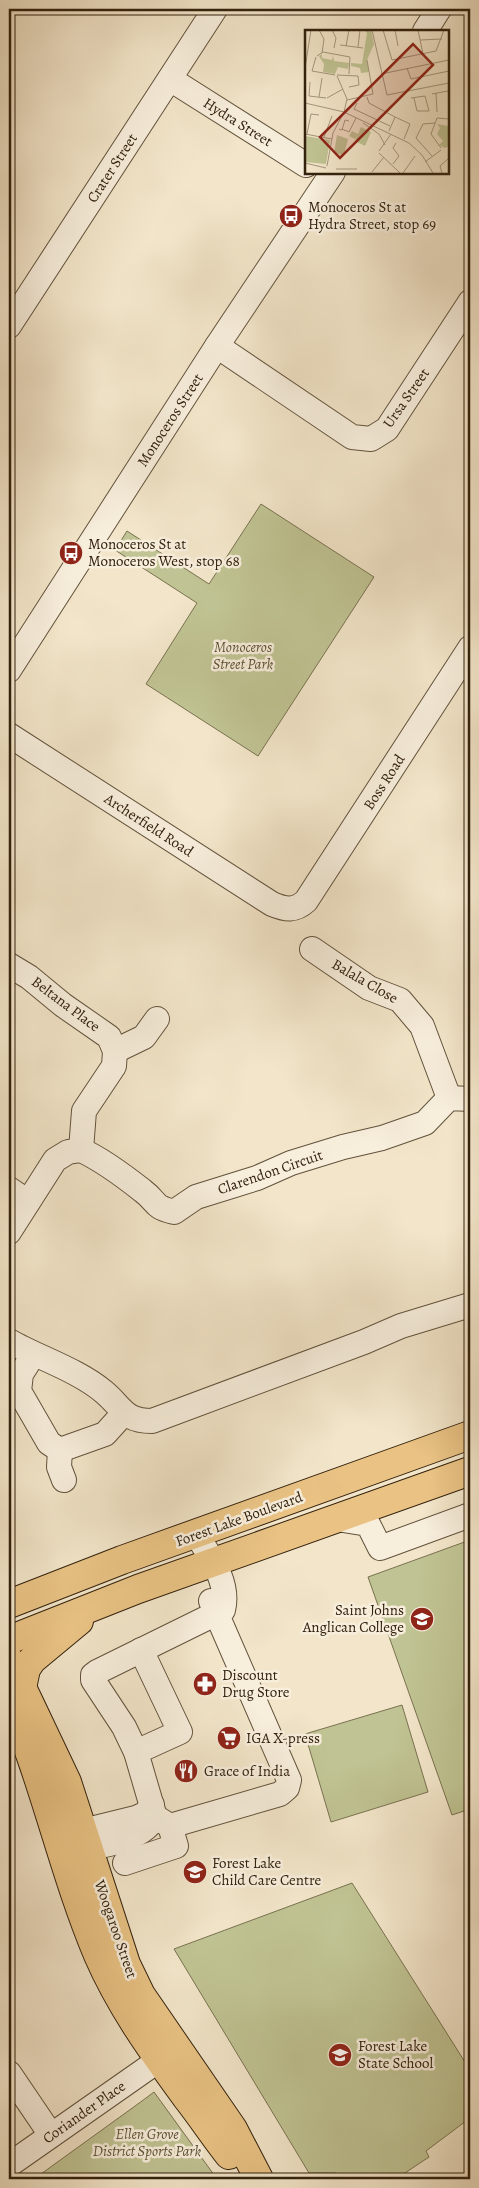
<svg xmlns="http://www.w3.org/2000/svg" width="479" height="2188" viewBox="0 0 479 2188" font-family="Alegreya,serif">
	<style>
		.green { fill: #c0c393; stroke: #797250 }
		.lines { fill: none; stroke-linecap: round; stroke-linejoin: round }
		.minor-casing { stroke: #62523c; stroke-width: 26 }
		.major-casing { stroke: #32210d; stroke-width: 30 }
		.minor { stroke: #f7eedc; stroke-width: 24 }
		.major { stroke: #e9c284; stroke-width: 28 }
		.labels { text-anchor: middle; dominant-baseline: central; stroke-width: 5; stroke-linejoin: round; paint-order: stroke }
		.street-label { font-size: 15px; fill: #32210d; stroke: #f7eedc }
		.poi-label { font-size: 15px; fill: #32210d; stroke: #f7eedc; text-anchor: start }
		.park-label { font-size: 15px; font-style: italic; fill: #5d5235; stroke: #f7eedc }
		.inset-road { fill: none; stroke: #a5977e; stroke-width: 1 }
		.view { fill: #8f2418; fill-opacity: 0.15; stroke: #8f2418; stroke-width: 2.5 }
		.inset-edge { fill: none; stroke: #32210d; stroke-width: 2.5 }
	</style>
	<rect width="100%" height="100%" fill="#f2e5c9"/>
	<filter id="stains"><feTurbulence type="fractalNoise" baseFrequency=".004" numOctaves="4"/><feColorMatrix values="0 0 0 0 .2 0 0 0 0 .09 0 0 0 0 .02 0 0 0 .5 -.17"/></filter>
	<radialGradient id="worn" r=".72"><stop offset=".6" stop-color="#630" stop-opacity="0"/><stop offset="1" stop-color="#630" stop-opacity=".3"/></radialGradient>
	<g class="green">
		<path d="M261,504L374,577L258,756L146,684L197,603L115,550L127,531L209,584Z"/>
		<path d="M470,1540V1809L452,1815L368,1577Z"/>
		<path d="M402,1705L428,1792L331,1822L305,1734Z"/>
		<path d="M352,1883L470,2070V2118L426,2151L429,2157L396,2179H340L336,2173H309L174,1949Z"/>
		<path d="M154,2092L217,2179H34L142,2101Z"/>
	</g>
	<g class="lines">
		<g class="minor-casing">
			<g id="minor">
				<path d="M425,31L439,9"/>
				<path d="M170,79L306,165"/>
				<path d="M9,326L215,9"/>
				<path d="M217,346L352,437L371,439L387,429L470,302"/>
				<path d="M9,670L217,346L333,172"/>
				<path d="M9,735L272,904C286,910 295,911 306,901L470,648"/>
				<path d="M312,949L369,988L400,1000L422,1026L449,1098"/>
				<path d="M9,965L29,977L63,1005L109,1037L115,1051L114,1066L84,1111L81,1150"/>
				<path d="M115,1051L144,1037L157,1019"/>
				<path d="M81,1150C103,1160 124,1176 143,1191C159,1203 151,1206 174,1212L196,1197L257,1178L291,1163L343,1147L382,1138L425,1123L449,1098L470,1099"/>
				<path d="M9,1189L28,1202"/>
				<path d="M9,1232L55,1160L68,1152L81,1150"/>
				<path d="M9,1341C39,1358 78,1370 104,1392C123,1408 124,1421 152,1421L364,1342L401,1326L470,1305"/>
				<path d="M33,1355L21,1374L19,1391L49,1443L60,1450L105,1434L124,1413"/>
				<path d="M60,1450L59,1467L64,1480"/>
				<path d="M337,1519L368,1524L380,1548L470,1515"/>
				<path d="M136,1752L180,1732L141,1650"/>
				<path d="M170,1826L280,1794L287,1788L289,1780L211,1601"/>
				<path d="M68,1842L83,1831L136,1818L145,1814L152,1805"/>
				<path d="M70,1848C96,1849 142,1841 155,1817L136,1752L124,1727L93,1680V1675L97,1672L223,1610C230,1583 210,1556 196,1534"/>
				<path d="M125,1863L176,1846L170,1826L157,1818"/>
				<path d="M9,2073L51,2135"/>
				<path d="M9,2165L159,2060"/>
			</g>
		</g>
		<g class="major-casing">
			<g id="major">
				<path d="M9,1604L122,1560L470,1435"/>
				<path d="M9,1640L138,1589L470,1471"/>
				<path d="M9,1660L67,1782L126,1964L141,1995L233,2129L259,2179"/>
				<path d="M22,1688L26,1669L32,1660L79,1621"/>
				<path d="M9,1700C45,1783 63,1872 98,1955C120,2006 153,2052 186,2097C201,2116 214,2136 229,2155"/>
			</g>
		</g>
		<use href="#minor" class="minor"/>
		<use href="#major" class="major"/>
	</g>
	<defs>
		<g id="bus-disc" transform="scale(1.25)"><circle r="9.5" fill="#8f2418" stroke="#f7eedc"/><path d="M-5-6H5V4H4V6H2V4H-2V6H-4V4H-5ZM-3.5-4V0h7V-4ZM-3.5 1.2v1.5H-2V1.2ZM2 1.2v1.5H3.5V1.2Z" fill="#fff"/></g>
		<g id="school-disc" transform="scale(1.25)"><circle r="9.5" fill="#8f2418" stroke="#f7eedc"/><path d="M0-5L7-2L0 1L-7-2ZM-4 1L0 2.5L4 1V4Q0 6-4 4Z" fill="#fff"/></g>
		<g id="pharmacy-disc" transform="scale(1.25)"><circle r="9.5" fill="#8f2418" stroke="#f7eedc"/><path d="M-2-6h4v4h4v4h-4v4h-4v-4h-4v-4h4Z" fill="#fff"/></g>
		<g id="supermarket-disc" transform="scale(1.25)"><circle r="9.5" fill="#8f2418" stroke="#f7eedc"/><path d="M-6-5.5h2.5l.6 2H6L4.5 2H-2.5L-4.4-4H-6ZM-1.5 3.2a1.3 1.3 0 1 0 .1 0ZM3 3.2a1.3 1.3 0 1 0 .1 0Z" fill="#fff"/></g>
		<g id="restaurant-disc" transform="scale(1.25)"><circle r="9.5" fill="#8f2418" stroke="#f7eedc"/><path d="M-5-6h1v4h1v-4h1v4h1v-4h1v5L-1.5 .5V6h-2V.5L-5-1ZM5-6V6H3V1.5H1.5Q1.5-4 5-6Z" fill="#fff"/></g>
	</defs>
	<g fill-rule="evenodd">
		<use href="#bus-disc" x="291" y="216"/>
		<use href="#bus-disc" x="71" y="553"/>
		<use href="#school-disc" x="422" y="1619"/>
		<use href="#pharmacy-disc" x="205" y="1684"/>
		<use href="#supermarket-disc" x="229" y="1738"/>
		<use href="#restaurant-disc" x="186" y="1771"/>
		<use href="#school-disc" x="195" y="1872"/>
		<use href="#school-disc" x="340" y="2055"/>
	</g>
	<g class="labels">
		<g class="street-label">
			<text transform="translate(238 122) rotate(32)">Hydra Street</text>
			<text transform="translate(112 168) rotate(-57)">Crater Street</text>
			<text transform="translate(406 398) rotate(-55)">Ursa Street</text>
			<text transform="translate(170 420) rotate(-57)">Monoceros Street</text>
			<text transform="translate(384 782) rotate(-57)">Boss Road</text>
			<text transform="translate(149 825) rotate(33)">Archerfield Road</text>
			<text transform="translate(365 981) rotate(30)">Balala Close</text>
			<text transform="translate(66 1004) rotate(37)">Beltana Place</text>
			<text transform="translate(270 1172) rotate(-19)">Clarendon Circuit</text>
			<text transform="translate(239 1519) rotate(-20)">Forest Lake Boulevard</text>
			<text transform="translate(116 1929) rotate(71)">Woogaroo Street</text>
			<text transform="translate(84 2112) rotate(-35)">Coriander Place</text>
		</g>
		<g class="poi-label">
			<text x="308" y="207">Monoceros St at<tspan x="308" dy="17">Hydra Street, stop 69</tspan></text>
			<text x="88" y="544">Monoceros St at<tspan x="88" dy="17">Monoceros West, stop 68</tspan></text>
			<text x="404" y="1610" text-anchor="end">Saint Johns<tspan x="404" dy="17">Anglican College</tspan></text>
			<text x="222" y="1675">Discount<tspan x="222" dy="17">Drug Store</tspan></text>
			<text x="246" y="1738">IGA X-press</text>
			<text x="204" y="1771">Grace of India</text>
			<text x="212" y="1863">Forest Lake<tspan x="212" dy="17">Child Care Centre</tspan></text>
			<text x="358" y="2046">Forest Lake<tspan x="358" dy="17">State School</tspan></text>
		</g>
		<g class="park-label">
			<text x="243" y="647">Monoceros<tspan x="243" dy="17">Street Park</tspan></text>
			<text x="147" y="2134">Ellen Grove<tspan x="147" dy="17">District Sports Park</tspan></text>
		</g>
	</g>
	<g transform="translate(305 30)">
		<rect width="144" height="144" fill="#f2e5c9"/>
		<path d="M59,0H66L69,14L62,30L64,42L56,43L55,38L46,36V33L57,34L62,3ZM17,24V28L27,30L28,25L29,31L44,33L43,39L33,37L30,44L18,42L19,34L14,26ZM132,94L144,96V116L140,118L134,115L138,111L132,104L135,98ZM56,97L66,102L60,116L50,111L52,106L50,109L44,106L47,101L53,104ZM32,105L43,109L39,125L29,123ZM0,106L25,110L21,134L0,132Z" fill="#c0c393"/>
		<path class="inset-road" d="M14,0L19,9L17,23M27,0L31,8L29,18M67,0L82,65L144,53M78,0L87,30L131,21L139,0M90,0L93,16M113,0L118,24M115,10L137,9M35,15L58,18M41,16L44,0M53,17L55,0M12,26L18,22L45,27L44,44M11,27L7,41L30,45M0,38L6,0M102,38L106,49L144,41M76,44L144,30M32,45L53,46L54,55L44,57M32,46L42,69L39,82M5,52L4,66L21,68M131,63L132,82M127,64L143,61M14,67L17,48M62,67L64,73L90,87L84,101M22,68L38,59M106,68L120,66L124,81H112L109,68M42,70L68,64L62,30M0,73L39,82L104,113L117,125L128,143M52,73L49,79L85,96M90,87L105,94L99,109M58,93L74,104L80,115M34,99L37,100L40,90L44,91M37,99L44,102L51,88M0,104L27,109M2,104L6,84L14,85M19,107L27,86M136,118L126,104L132,88L144,89M74,121L86,104M74,123L95,143M127,126L111,108L118,94L130,93M120,132L136,120M0,133L21,138M88,134L94,126L88,118L91,113M22,136L28,103L39,82M31,139H52M67,142L79,127M98,143L110,126M137,143L135,136L143,129"/>
		<path class="view" d="M108,14L128,35L35,128L15,107Z"/>
		<rect width="144" height="144" class="inset-edge"/>
	</g>
	<rect width="479" height="2188" fill="none" stroke="#f2e5c9" stroke-width="30"/>
	<rect x="10" y="10" width="459" height="2168" fill="none" stroke="#32210d" stroke-width="2.5"/>
	<rect x="15" y="15" width="449" height="2158" fill="none" stroke="#32210d"/>
	<rect width="100%" height="100%" filter="url(#stains)"/>
	<rect width="100%" height="100%" fill="url(#worn)"/>
</svg>
